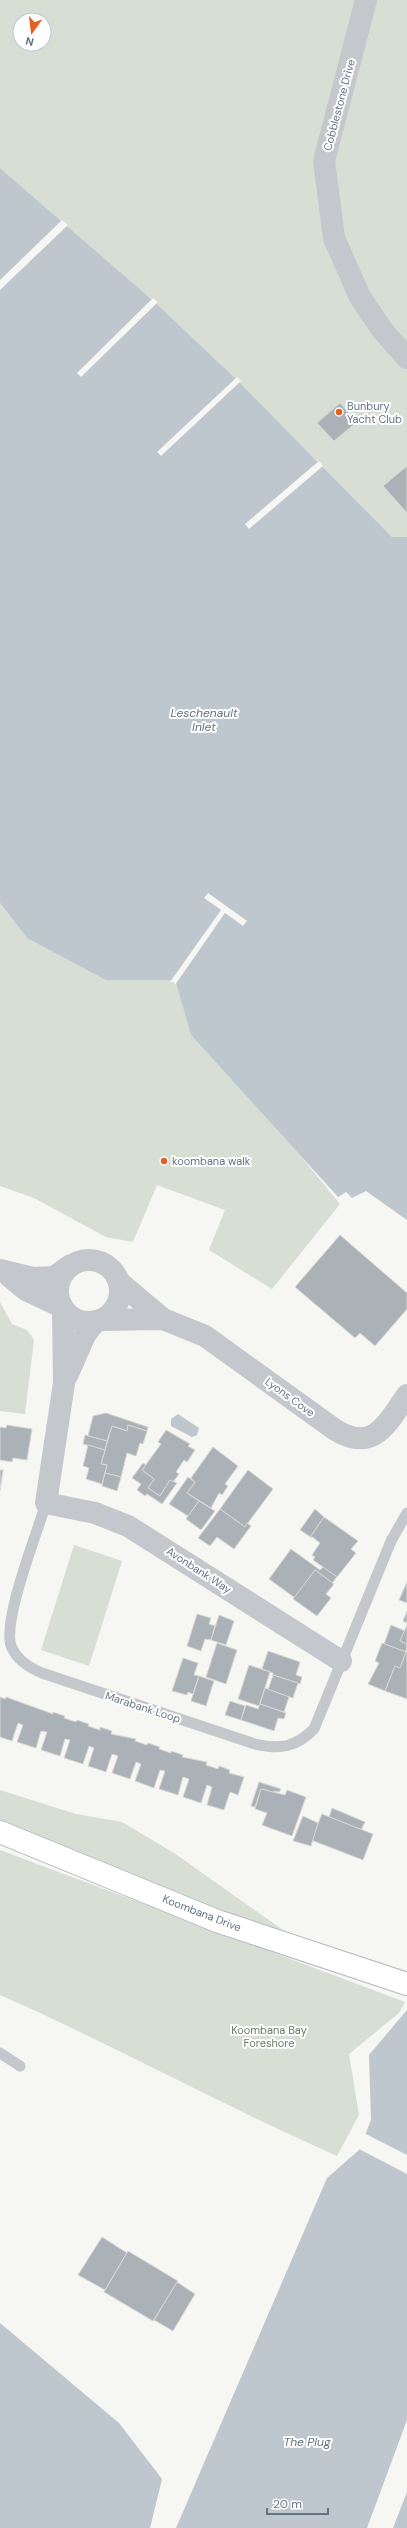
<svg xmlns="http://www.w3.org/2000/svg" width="407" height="2528" viewBox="0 0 407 2528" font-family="'DM Sans',sans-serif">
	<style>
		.green { fill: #d7ded4; fill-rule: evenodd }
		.water { fill: #bec7cd }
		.pier { fill: #f6f6f3 }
		.building { fill: #aab2b8; stroke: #d8d8d5 }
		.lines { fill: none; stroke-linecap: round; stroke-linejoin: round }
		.secondary-casing { stroke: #b6bbc0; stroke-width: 24 }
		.lane { stroke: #c4c7cb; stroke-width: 11 }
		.street { stroke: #c4c7cb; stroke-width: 22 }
		.secondary { stroke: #fff; stroke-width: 22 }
		.poi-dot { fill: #e85d21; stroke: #fff; stroke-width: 1.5 }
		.labels { text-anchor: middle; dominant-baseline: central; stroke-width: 4; stroke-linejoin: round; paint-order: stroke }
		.street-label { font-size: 11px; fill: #647485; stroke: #fff }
		.poi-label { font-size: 11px; fill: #647485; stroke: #fff; text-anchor: start }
		.park-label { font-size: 11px; fill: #677c63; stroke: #fff }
		.water-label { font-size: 12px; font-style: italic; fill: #607681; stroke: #fff }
	</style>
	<rect width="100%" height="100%" fill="#f6f6f3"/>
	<g class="green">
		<path d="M0,0H407V537H392L237,380L157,304L0,168ZM20,20H44V44H20Z"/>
		<path d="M0,903L27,938L175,980L191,1035L298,1153L340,1204L272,1289L209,1250L225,1210L157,1185L133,1242L106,1237L34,1198L0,1186Z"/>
		<path d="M0,1302L12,1324L27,1330L34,1340L25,1414L0,1411Z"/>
		<path d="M74,1545L122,1561L89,1666L41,1650Z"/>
		<path d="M0,1790L76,1814L122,1822L174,1853L293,1937L214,1913L0,1823Z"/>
		<path d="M0,1850L405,2002L399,2013L349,2054L359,2115L337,2156C223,2106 114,2045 0,1995Z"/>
	</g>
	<g class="water">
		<path d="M0,168L157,304L237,380L392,537H407V1220L366,1191L352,1198L346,1192L338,1197L191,1035L175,980H106L27,938L0,903Z"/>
		<path d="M178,1414L199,1428L197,1435L192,1437L171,1426V1419Z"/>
		<path d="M407,2010V2420L367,2528H176L327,2178L359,2150L371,2120L369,2055Z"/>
		<path d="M0,2323L119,2423L162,2479L150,2528H0Z"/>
		<path d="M407,2492V2528H393Z"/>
	</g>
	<g class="pier">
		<path d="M62,220L68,225L0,290V280Z"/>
		<path d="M153,298L158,302L81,377L77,373Z"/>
		<path d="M237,377L241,381L161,456L157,452Z"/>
		<path d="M319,461L323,466L249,529L245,524Z"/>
		<path d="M208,893L247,921L243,926L225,913L175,985L174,982H170L221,910L204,898Z"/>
		<path d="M364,2133L407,2155V2174L357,2148Z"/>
	</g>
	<g class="building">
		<path d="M340,403L357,422L334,441L317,423Z"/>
		<path d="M407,466V513L383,486Z"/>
		<path d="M340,1235L407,1293V1309L375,1346L360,1333L355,1338L295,1287Z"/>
		<path d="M106,1413L148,1427L147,1431L128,1425L127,1431L112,1426L107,1441L88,1436L93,1416Z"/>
		<path d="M7,1425L32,1429L27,1460L13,1458L12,1462L0,1460V1427L6,1428Z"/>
		<path d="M128,1425L147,1431L143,1444L140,1443L136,1456L127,1453L121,1477L105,1473L107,1465L101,1464L112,1426L127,1431Z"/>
		<path d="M166,1430L190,1444L188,1446L195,1450L187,1462L184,1460L176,1472L179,1474L173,1482L170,1480L160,1496L148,1488L154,1479L142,1470L161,1444L158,1442Z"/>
		<path d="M85,1435L107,1441L105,1450L83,1444Z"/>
		<path d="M88,1445L105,1450L101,1464L107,1465L102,1484L86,1479L89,1468L83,1466Z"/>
		<path d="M213,1447L238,1466L225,1484L228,1486L222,1495L219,1493L211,1508L187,1493L195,1482L191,1478Z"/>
		<path d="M143,1463L146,1465L142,1470L154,1479L148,1488L160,1496L170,1480L177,1483L162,1504L147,1494L145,1496L137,1490L141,1484L132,1478Z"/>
		<path d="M0,1470H3L0,1491Z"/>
		<path d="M248,1470L273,1489L245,1527L220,1509Z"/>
		<path d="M105,1473L121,1477L117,1491L102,1486Z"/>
		<path d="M188,1477L195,1482L187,1493L199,1501L188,1516L169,1504Z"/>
		<path d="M199,1501L215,1511L201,1530L186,1519Z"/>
		<path d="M220,1509L245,1527L247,1523L251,1526L234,1549L217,1537L210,1546L198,1538Z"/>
		<path d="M315,1509L324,1517L311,1536L312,1538L300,1530Z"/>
		<path d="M324,1517L358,1541L351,1549L356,1553L337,1577L313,1560L315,1557L312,1555L320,1543L311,1536Z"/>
		<path d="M291,1549L320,1570L323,1567L337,1577L332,1583L315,1570L295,1598L269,1579Z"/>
		<path d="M315,1570L334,1584L326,1594L331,1598L317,1616L293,1599Z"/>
		<path d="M407,1582V1603L399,1600Z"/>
		<path d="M407,1611V1623L403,1621Z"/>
		<path d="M197,1614L211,1618L209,1624L215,1626L211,1640L205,1639L201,1651L187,1646Z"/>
		<path d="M219,1615L234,1621L226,1645L211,1640Z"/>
		<path d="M391,1625L405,1631L400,1641L407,1644L406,1652L384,1644Z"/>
		<path d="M407,1625V1644L400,1641Z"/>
		<path d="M217,1643L237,1650L226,1684L206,1677Z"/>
		<path d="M382,1643L406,1652L400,1668L395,1666L385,1691L368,1684L379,1663L375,1661Z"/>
		<path d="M268,1651L300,1662L296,1675L302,1677L300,1684L273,1675V1673L262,1669Z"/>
		<path d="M406,1652L407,1653V1699L385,1691L395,1666L400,1668Z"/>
		<path d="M183,1658L198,1663L194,1675L199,1676L193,1694L188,1692L187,1695L172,1691Z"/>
		<path d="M249,1665L270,1672L259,1706L238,1699Z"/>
		<path d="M273,1675L298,1683L293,1698L268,1690Z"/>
		<path d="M199,1676L214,1681L206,1706L191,1701Z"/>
		<path d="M265,1688L289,1697L284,1712L260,1704Z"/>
		<path d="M0,1697L5,1699L6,1697L53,1714V1712L65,1716L64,1718L76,1722L77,1720L89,1724L88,1726L100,1730V1727L112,1731L111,1734L136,1739L135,1741L147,1745L148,1743L160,1747L159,1749L171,1753V1751L183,1755L182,1757L207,1762L206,1765L218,1769L219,1766L230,1770L229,1773L244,1777L238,1795L230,1792L224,1810L207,1805L212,1787L207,1785L201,1803L183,1797L189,1779L183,1777L178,1795L159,1789L165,1771L160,1770L154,1788L135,1781L141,1764L136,1762L130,1779L112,1773L118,1756L112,1754L106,1772L88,1766L94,1748L89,1746L83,1764L64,1758L70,1740L65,1739L60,1756L41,1750L47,1732L41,1731L36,1748L17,1742L23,1725L18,1723L12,1741L0,1737Z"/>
		<path d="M230,1701L245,1706L241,1720L225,1715Z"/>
		<path d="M260,1704L286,1713L284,1719L278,1718L274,1731L241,1720L246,1705L258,1709Z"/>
		<path d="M259,1782L281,1789L279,1792L274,1791V1793L261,1789L255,1807L251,1806Z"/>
		<path d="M261,1789L285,1795L287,1790L306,1797L292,1836L262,1825L267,1813L255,1809Z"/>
		<path d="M332,1808L365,1822L361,1830L329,1817Z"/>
		<path d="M322,1814L373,1834L363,1860L311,1840Z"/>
		<path d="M303,1816L318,1823L311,1846L293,1841Z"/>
		<path d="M102,2237L127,2253L105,2290L78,2275Z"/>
		<path d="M128,2251L178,2281L153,2321L104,2292Z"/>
		<path d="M177,2282L195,2294L173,2331L154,2320Z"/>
	</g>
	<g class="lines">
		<g class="secondary-casing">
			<path id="secondary" d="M0,1832L217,1921L407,1984"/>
		</g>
		<g class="lane">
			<path d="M46,1503C38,1531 0,1625 12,1648C18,1661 30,1668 42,1673L255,1744C280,1750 296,1747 314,1729L391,1541L407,1513"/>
			<path d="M0,2053L20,2066"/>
		</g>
		<g class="street">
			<path d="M366,0L324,161L334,238L360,297L383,331L407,358"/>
			<circle cx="89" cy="1291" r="31"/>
			<path d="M0,1270L33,1278L54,1277L69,1266"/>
			<path d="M9,1276L26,1290L62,1307"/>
			<path d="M119,1282L163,1319"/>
			<path d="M63,1309L64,1383L46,1503L95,1513L128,1526L341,1661"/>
			<path d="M100,1320L163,1319L205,1336L334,1429C373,1454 387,1424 407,1395"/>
			<path d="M67,1376L85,1335L96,1321"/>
		</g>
		<use href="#secondary" class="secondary"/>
	</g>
	<g class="poi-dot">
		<circle cx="339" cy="412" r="4"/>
		<circle cx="164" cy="1161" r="4"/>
	</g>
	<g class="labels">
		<g class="street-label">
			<text transform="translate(339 105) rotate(-75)">Cobblestone Drive</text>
			<text transform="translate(290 1397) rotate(36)">Lyons Cove</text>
			<text transform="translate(199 1570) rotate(33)">Avonbank Way</text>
			<text transform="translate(143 1707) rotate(18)">Marabank Loop</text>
			<text transform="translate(202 1913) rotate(21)">Koombana Drive</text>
		</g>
		<g class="poi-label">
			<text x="347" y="406">Bunbury<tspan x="347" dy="13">Yacht Club</tspan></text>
			<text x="172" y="1161">koombana walk</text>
		</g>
		<g class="park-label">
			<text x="269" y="2030">Koombana Bay<tspan x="269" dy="13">Foreshore</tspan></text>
		</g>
		<g class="water-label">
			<text x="204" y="713">Leschenault<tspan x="204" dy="14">Inlet</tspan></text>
			<text x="307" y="2442">The Plug</text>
		</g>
	</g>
	<g transform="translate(32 32) rotate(194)"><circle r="19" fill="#ffffff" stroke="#c1c7ce"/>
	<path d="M0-3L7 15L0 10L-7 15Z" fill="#e85d21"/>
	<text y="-6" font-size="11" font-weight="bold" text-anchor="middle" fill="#647485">N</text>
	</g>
	<path d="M267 2508v6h61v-6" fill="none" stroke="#647485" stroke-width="2"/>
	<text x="273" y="2508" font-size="12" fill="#647485" stroke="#ffffff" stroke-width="3" paint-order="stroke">20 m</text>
</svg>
